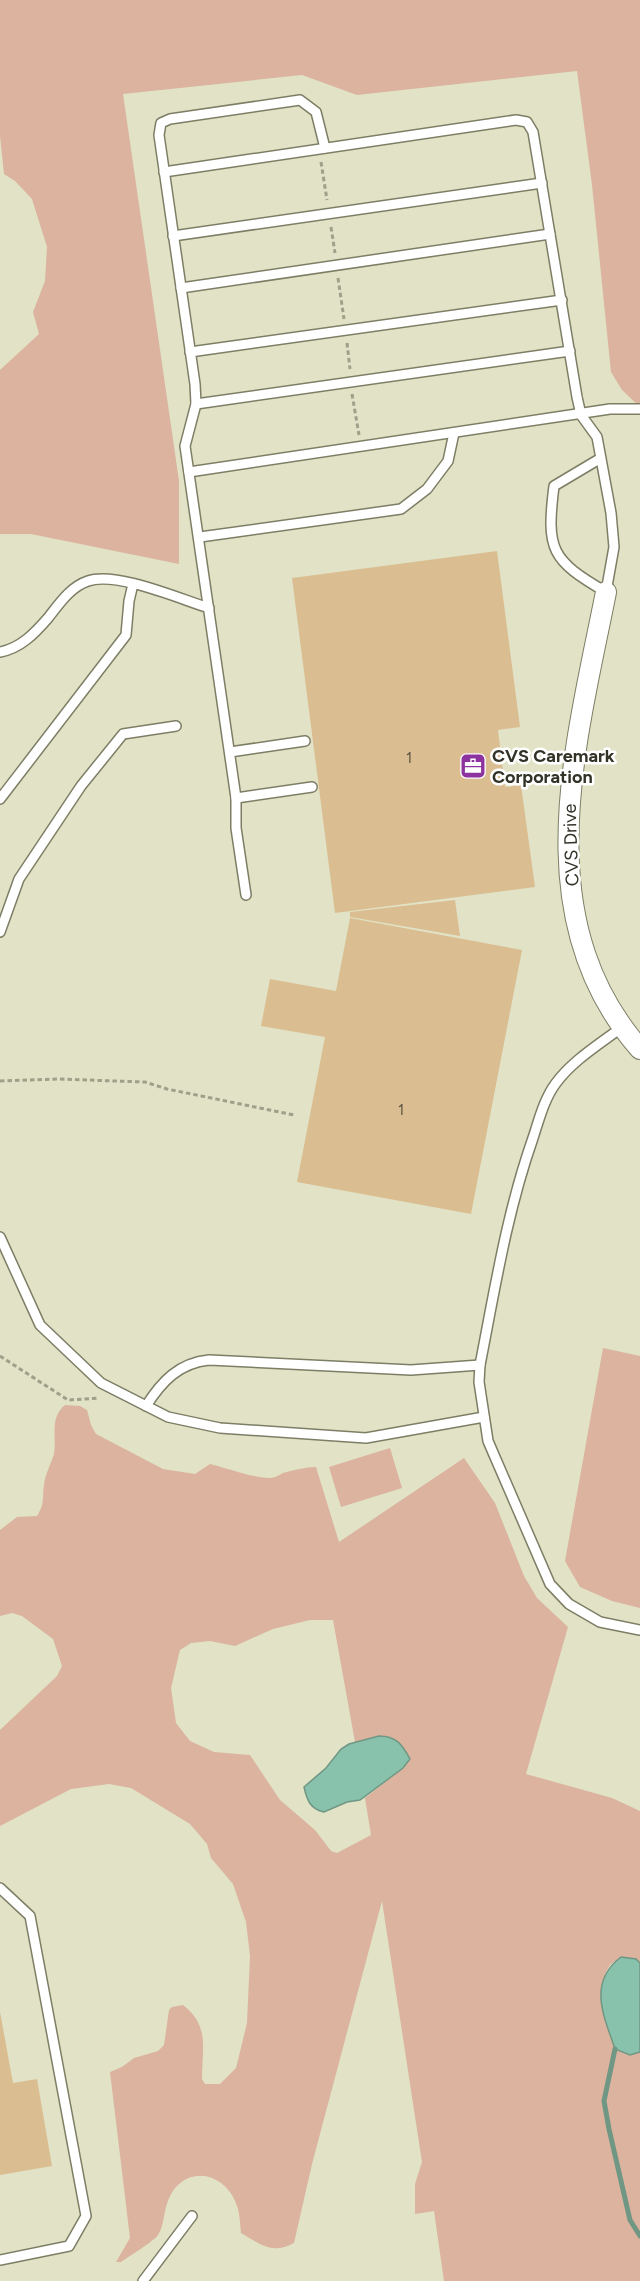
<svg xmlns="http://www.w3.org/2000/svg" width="640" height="2281" viewBox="0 0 640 2281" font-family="Figtree,sans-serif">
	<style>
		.green { fill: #dbb39e; fill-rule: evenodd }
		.water { fill: #89c2ac; stroke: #6f9784; stroke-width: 1.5 }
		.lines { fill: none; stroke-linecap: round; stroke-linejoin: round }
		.stream { stroke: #6f9784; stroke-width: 5 }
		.building { fill: #dabe91 }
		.service-casing { stroke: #7d7e65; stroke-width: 12 }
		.minor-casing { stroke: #7d7e65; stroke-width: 22 }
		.path { stroke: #9fa08a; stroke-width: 3; stroke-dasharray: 4.5 3; stroke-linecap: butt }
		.service { stroke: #fff; stroke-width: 9 }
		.minor { stroke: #fff; stroke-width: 20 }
		.labels { text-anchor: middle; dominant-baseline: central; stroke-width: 5; stroke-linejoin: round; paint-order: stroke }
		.number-label { font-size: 15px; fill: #5c5542 }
		.poi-label { font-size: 18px; font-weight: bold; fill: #323227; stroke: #fff; text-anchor: start }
		.street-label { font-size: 18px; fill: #323227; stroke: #fff }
	</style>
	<rect width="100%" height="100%" fill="#e1e2c6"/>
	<g class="green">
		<path d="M0,0H640V407L622,390L611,372L592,185L577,71L357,95L302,75L123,94L179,481V564L31,534H0V370L39,334L33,312L45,281L47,247L32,199L15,181L4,174L0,136Z"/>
		<path d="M603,1348L640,1356V1608L612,1601L580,1587L565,1561Z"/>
		<path d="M65,1405L80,1406L87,1410L91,1425L96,1434L163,1469L195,1474L210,1464C231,1469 248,1477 270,1478C275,1478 279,1475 283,1473C294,1470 305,1467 316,1467L339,1542L464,1458L495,1503L524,1576L537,1598L568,1627L526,1774L612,1798L640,1811V1963L636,1959L621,1957L610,1965L605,1974L630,2054L640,2052V2281H444L434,2211L415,2214V2184L422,2162L382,1901L312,2164L294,2243C272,2255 260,2244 241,2233C240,2224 240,2214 237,2206C229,2179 197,2164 176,2187C162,2203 166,2224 158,2235C153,2242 129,2256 121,2262H116L130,2238L110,2072L122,2067L134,2058L158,2051L164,2045L169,2010L172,2007L183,2005C210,2026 202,2048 202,2079L205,2084H220L236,2068L247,2023L250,1956L246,1922L233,1884L211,1858L207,1844L190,1824L131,1788L109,1784L71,1789L0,1826V1730L57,1676L62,1666L53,1639L22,1616L12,1613L0,1616V1530L17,1517L37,1516C45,1503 42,1499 44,1485C45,1474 51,1464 54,1454C57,1437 49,1418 65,1405ZM310,1620H333L355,1742L403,1768L365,1798L371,1835L337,1853L331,1851L315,1830L280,1800L250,1755L214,1752L190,1741L176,1723L171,1688L180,1650L191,1643L210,1641L235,1646L273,1629Z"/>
		<path d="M390,1448L402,1488L341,1507L329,1467Z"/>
	</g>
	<g class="water">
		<path d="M379,1736C396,1736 402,1744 410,1759L403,1768L360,1800L347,1802L324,1812C310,1809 307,1800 304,1787L326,1768L341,1749L349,1744Z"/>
		<path d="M621,1957L636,1959L640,1963V2052L630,2055L615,2049C604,2016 587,1983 621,1957Z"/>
	</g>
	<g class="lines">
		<path class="stream" d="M615,2049L604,2101L609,2129L630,2220L640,2236"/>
	</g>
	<g class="building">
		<path d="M497,551L520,727L498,730L505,787L521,785L535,887L335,913L292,578Z"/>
		<path d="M455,900L460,936L350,917V912Z"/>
		<path d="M350,918L522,950L471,1214L297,1182L325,1037L261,1026L270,979L336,991Z"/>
		<path d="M0,2012L13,2083L37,2079L52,2166L0,2175Z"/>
	</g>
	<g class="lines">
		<g class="service-casing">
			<g id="service">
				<path d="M164,172L516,120L527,122L533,132L577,397L581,415L597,437L611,513L614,547L606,592C551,560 546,550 554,486L601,458"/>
				<path d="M173,236L542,183"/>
				<path d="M181,288L550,234"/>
				<path d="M190,352L562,300"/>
				<path d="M196,404L570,351"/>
				<path d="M189,472L610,409H640"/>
				<path d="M200,537L401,509L427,489L448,461L454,433"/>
				<path d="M0,652C21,648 35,633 48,618C59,604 70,587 88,581C116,571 180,599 209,608"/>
				<path d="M230,752L305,741"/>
				<path d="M236,798L312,787"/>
				<path d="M0,799L126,635L129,601L133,584"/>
				<path d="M246,895L236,828V798L185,446L196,404L195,384L159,135L161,123L170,119L300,100L316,112L325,148"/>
				<path d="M0,932L19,879L81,786L123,734L176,726"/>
				<path d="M622,1027C600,1044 573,1060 556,1083C544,1099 539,1120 533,1138C507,1212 495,1288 480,1365L479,1382L488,1441L550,1584L569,1604L600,1622L640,1630"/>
				<path d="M0,1237L40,1325L101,1383L168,1417L220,1428L366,1438L484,1417"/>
				<path d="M146,1406C162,1381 179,1363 209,1360L411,1370L480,1365"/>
				<path d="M0,1888L30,1916L86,2216L69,2246L0,2260"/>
				<path d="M143,2281L192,2216"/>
			</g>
		</g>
		<g class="minor-casing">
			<path id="minor" d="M606,592C576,744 525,918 640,1049"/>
		</g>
		<g class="path">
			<path d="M321,162L327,200"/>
			<path d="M331,227L335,253"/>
			<path d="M338,278L344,319"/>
			<path d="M347,343L350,369"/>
			<path d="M352,394L359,435"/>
			<path d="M0,1081L57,1079L145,1082L167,1089L294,1115"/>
			<path d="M0,1356L68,1400L99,1398"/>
		</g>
		<use href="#service" class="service"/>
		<use href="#minor" class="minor"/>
	</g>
	<defs>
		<g id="office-square" transform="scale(1.35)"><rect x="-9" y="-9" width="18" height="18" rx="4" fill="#8c339f" stroke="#fff"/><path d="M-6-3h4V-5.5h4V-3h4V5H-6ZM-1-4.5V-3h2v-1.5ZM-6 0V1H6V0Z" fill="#fff"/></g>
	</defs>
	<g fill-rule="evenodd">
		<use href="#office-square" x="473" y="766"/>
	</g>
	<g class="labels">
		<g class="number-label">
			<text x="409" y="758">1</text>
			<text x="401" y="1110">1</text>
		</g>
		<g class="poi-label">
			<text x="492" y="756">CVS Caremark<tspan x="492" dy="21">Corporation</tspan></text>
		</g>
		<g class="street-label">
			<text transform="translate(571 845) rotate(-92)">CVS Drive</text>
		</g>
	</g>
</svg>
